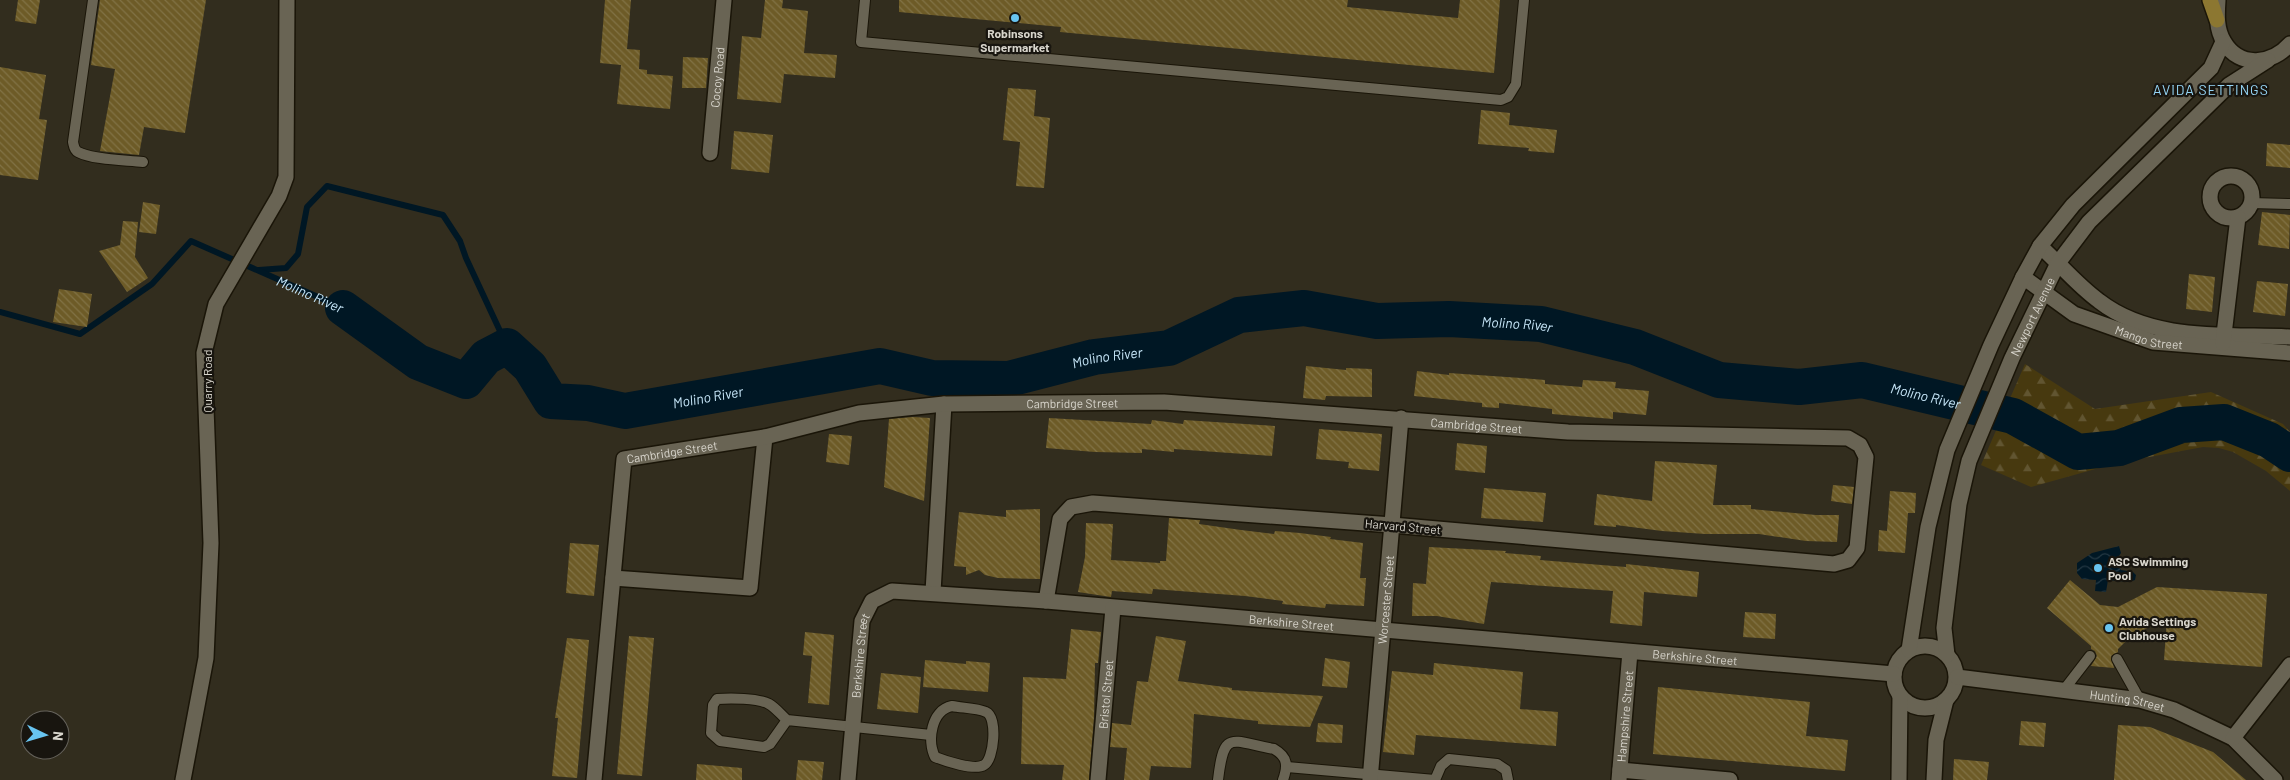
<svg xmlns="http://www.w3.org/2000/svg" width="2290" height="780" viewBox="0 0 2290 780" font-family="Barlow,sans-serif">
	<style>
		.forest { fill: url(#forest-firs) }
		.water { fill: url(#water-waves) }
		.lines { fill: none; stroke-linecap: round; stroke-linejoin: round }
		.stream { stroke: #001724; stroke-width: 6 }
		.river { stroke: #001724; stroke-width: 36 }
		.building { fill: url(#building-back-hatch) }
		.lane-casing { stroke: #1a1508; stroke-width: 12 }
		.street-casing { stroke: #1a1508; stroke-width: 18 }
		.primary-casing { stroke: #1a1508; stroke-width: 18 }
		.lane { stroke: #696454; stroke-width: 10 }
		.street { stroke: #696454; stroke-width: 15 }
		.primary { stroke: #8c7731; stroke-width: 15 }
		.poi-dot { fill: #68c4f0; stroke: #18150f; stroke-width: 2 }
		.labels { text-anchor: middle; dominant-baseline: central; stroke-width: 4.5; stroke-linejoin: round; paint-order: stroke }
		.poi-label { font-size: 12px; font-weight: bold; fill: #d8d5cc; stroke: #18150f; text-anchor: start }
		.street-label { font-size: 12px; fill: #d8d5cc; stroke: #18150f }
		.neighbourhood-label { font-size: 14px; letter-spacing: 1px; fill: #96d6f7; stroke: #18150f }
		.water-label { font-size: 14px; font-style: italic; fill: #c7e7f9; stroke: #18150f }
	</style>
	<defs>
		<pattern id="forest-firs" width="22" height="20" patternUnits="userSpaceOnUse" patternTransform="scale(1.25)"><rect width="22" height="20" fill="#47390f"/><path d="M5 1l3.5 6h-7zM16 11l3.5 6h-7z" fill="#615531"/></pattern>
		<pattern id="water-waves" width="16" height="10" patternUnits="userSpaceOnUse" patternTransform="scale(1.25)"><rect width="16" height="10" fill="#001724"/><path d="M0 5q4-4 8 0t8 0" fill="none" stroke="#243843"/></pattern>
		<pattern id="building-back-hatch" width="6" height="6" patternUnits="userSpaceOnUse" patternTransform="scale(1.25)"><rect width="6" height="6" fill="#6d5b27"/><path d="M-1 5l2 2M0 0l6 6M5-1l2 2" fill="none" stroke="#817245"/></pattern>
	</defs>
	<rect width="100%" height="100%" fill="#322d1e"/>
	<path class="forest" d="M2025,364L2095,409L2211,392L2283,424L2290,432V491L2266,471L2233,452L2219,448L2203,447L2117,463L2031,487L1981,465Z"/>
	<path class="water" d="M2119,546L2121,553C2116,560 2116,564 2121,570L2133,572L2136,575L2135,580L2129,582L2108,580L2106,592L2095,591L2096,580L2082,579L2077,573V563L2092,553Z"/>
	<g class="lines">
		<g class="stream">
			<path d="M259,270L286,268L298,254L307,207L327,186L443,215L460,241L466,258L507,346"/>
			<path id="s1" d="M0,312L80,334L152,284L191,241L343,308"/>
		</g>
		<path class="river" id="s2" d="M343,308L418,362L466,381L486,357L507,346L530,367L551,401L588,403L625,411L880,366L932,378L1009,379L1094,357L1169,348L1239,315L1304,308L1377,321L1449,319L1541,324L1635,347L1719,380L1799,387L1862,380L2013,416L2078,452L2119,448L2181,425L2224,422L2269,440L2290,454"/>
	</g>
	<g class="building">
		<path d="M18,0H40L36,24L15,21Z"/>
		<path d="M100,0H206L185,133L144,127L139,155L100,151L115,69L91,65Z"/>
		<path d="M605,0H631L627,49L640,50L639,69L647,70V74L673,76L670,109L617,104L621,65L600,63Z"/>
		<path d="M765,0H783L782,8L808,11L804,53L837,55L835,78L784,74L781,103L737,99L742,36L761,38Z"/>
		<path d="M899,0H1348L1347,7L1458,18L1460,0H1500L1494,73L1060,32L1061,27L899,12Z"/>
		<path d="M683,57L708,58L706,88H682Z"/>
		<path d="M0,67L46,75L39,119L47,120L38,180L0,175Z"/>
		<path d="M1008,88L1036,90L1034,116L1050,118L1044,188L1016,186L1020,142L1003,140Z"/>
		<path d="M1481,110L1510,113L1509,125L1557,130L1554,153L1528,151L1529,148L1478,144Z"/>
		<path d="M734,131L773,135L769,173L731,169Z"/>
		<path d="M2267,143L2290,145V168L2266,166Z"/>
		<path d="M143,202L160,205L156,234L139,232Z"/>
		<path d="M2262,212L2290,215L2289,249L2258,245Z"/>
		<path d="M123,221L138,222L135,257L148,278L127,292L99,251L120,245Z"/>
		<path d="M2189,274L2215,277L2212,312L2186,309Z"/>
		<path d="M2257,281L2288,284L2285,316L2253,312Z"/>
		<path d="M59,289L92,294L87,327L53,322Z"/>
		<path d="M1306,366L1346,370V368L1372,369V397L1326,396L1325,400L1303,398Z"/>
		<path d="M1417,371L1449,375V373L1521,378L1545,380V384L1582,387L1583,380L1616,382L1615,388L1649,391L1646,415L1613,412V419L1552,414V409L1499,403V408L1482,407V403L1414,396Z"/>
		<path d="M913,417L930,418L924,501L884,487L889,419Z"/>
		<path d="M1049,418L1151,424L1152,420L1183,424L1184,420L1275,426L1272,456L1174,449V452L1142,449V453L1095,452L1046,448Z"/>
		<path d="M1319,429L1382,434L1379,471L1348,468L1349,462L1316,459Z"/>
		<path d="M829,434L852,436L849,465L826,462Z"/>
		<path d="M1457,443L1487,446L1485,473L1455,470Z"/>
		<path d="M1655,461L1717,465L1713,505H1751V509L1816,515H1839L1837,542L1806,541L1759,534H1705L1662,531L1616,525V527L1594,525L1597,494L1652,501Z"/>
		<path d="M1833,485L1854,487L1852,504L1831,501Z"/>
		<path d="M1484,488L1546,493L1543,522L1481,518Z"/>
		<path d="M1890,491L1916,493L1915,513H1908L1905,553L1878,551L1879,530L1887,531Z"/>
		<path d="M1040,509V579L998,578L985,575L979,570L966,575V567L954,566L959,512L1006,517V510Z"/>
		<path d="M1169,518L1200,520L1199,524L1241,530L1274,534L1275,531L1300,533L1331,537L1330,539L1363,543L1360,578H1366L1364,606L1326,604L1325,608L1282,604L1283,601L1245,596L1153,589L1152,594L1112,591L1111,597L1078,592L1085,557L1086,523L1113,524L1111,560L1160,563V561H1166Z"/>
		<path d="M570,543L599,545L594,596L566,593Z"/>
		<path d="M1429,547L1506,551L1505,553L1541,556L1540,560L1626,567V564L1699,572L1697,597L1644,592L1642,626L1610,623L1613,591L1491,582L1484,624L1437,616H1412L1413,583L1426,584Z"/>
		<path d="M2070,580L2100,605L2118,607L2157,587L2267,594L2262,667L2164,660L2167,618L2130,637L2118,649V652L2111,656L2114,668L2091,666L2097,656L2095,651L2091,649V646L2047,608Z"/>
		<path d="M1745,612L1776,614L1775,639L1743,637Z"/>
		<path d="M1071,629L1101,632L1098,663H1095L1094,717L1089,780H1062L1064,765L1021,764L1023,677L1066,679Z"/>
		<path d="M805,632L834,635L829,705L808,703L812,656L803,655Z"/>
		<path d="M629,636L654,638L642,776L617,774Z"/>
		<path d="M1156,636L1186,641L1178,681L1232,688V690L1323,696L1310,727L1258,724V721L1194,714L1191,768L1151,766L1149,780H1124L1127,748L1110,747L1112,723L1131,725L1137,681L1148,682Z"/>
		<path d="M567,638L589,640L577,778L552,776L558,718H555Z"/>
		<path d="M1325,658L1350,662L1347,688L1322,686Z"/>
		<path d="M925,660L966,664V661L990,663L988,692L923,687Z"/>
		<path d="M1434,663L1523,672L1520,709L1558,712L1556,746L1416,735L1414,755L1383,752L1392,671L1433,675Z"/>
		<path d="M881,673L921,677L918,713L877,709Z"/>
		<path d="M1658,687L1810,702L1806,736L1848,740L1845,771L1653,754Z"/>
		<path d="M2021,721L2046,723L2044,747L2019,745Z"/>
		<path d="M1318,723L1343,725L1342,743L1316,742Z"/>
		<path d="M2118,725L2150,727L2213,752L2246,780H2114Z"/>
		<path d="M1954,759L1989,762L1987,780H1953Z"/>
		<path d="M798,760L824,762L822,780H796Z"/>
		<path d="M697,764L742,768V780H696Z"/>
	</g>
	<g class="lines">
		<g class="lane-casing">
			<g id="lane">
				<path d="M93,0L73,142C74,146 74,150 78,152C93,160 126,160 143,162"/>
				<path d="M865,0L861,42L1501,100L1508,97L1516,84L1524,0"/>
				<path d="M2251,203L2290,204"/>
				<path d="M2117,659L2140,700"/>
				<path d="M2063,691L2090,656"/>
				<path d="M952,706C962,708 977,708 986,712C998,717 994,760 984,765C975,771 945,761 935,757C927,741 931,710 952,706Z"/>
				<path d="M787,720L770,744L764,747L720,741L711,733L713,705L717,699C730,698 758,698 769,704C776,708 781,715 787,720L931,735"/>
				<path d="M1287,767L1435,780"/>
				<path d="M1218,780C1224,729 1230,741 1274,749C1288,757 1288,766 1283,780"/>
				<path d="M1435,780L1441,766L1449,759L1497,764L1506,770L1508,780"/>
			</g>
		</g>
		<g class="street-casing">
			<g id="street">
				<path d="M2218,0C2217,14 2216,29 2224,42C2240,69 2272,64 2290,44"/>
				<path id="s3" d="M710,153L724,0"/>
				<circle cx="2231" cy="197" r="21"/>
				<path d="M2040,246C2060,264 2077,285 2099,301C2152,342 2226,334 2290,337"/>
				<path id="s4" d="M2023,277L2074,314L2153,342L2290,353"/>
				<path d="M2223,343L2238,217"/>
				<path d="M613,578L750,588L765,437"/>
				<path d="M933,592L944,404"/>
				<circle cx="1925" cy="677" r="31"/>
				<path d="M1909,650L1928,527L1947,450L1991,345L2023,277L2040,246L2073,205L2211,68L2223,42"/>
				<path id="s5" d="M1947,655L1944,628L1959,504L1969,461L2012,358L2058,263L2089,222L2229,85L2268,60"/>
				<path id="s6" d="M1957,677L2140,700L2174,710L2233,738L2275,780"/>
				<path d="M2233,738L2290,665"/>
				<path d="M1620,770L1730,780"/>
				<path d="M183,780L206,658L211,543L204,353L216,304L279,196L286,177L287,0"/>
				<path id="s7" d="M594,780L624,459L765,437L859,413L944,404L1164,402L1568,432L1848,438L1860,445L1866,457L1857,548L1848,560L1834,564L1392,525L1093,503L1071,507L1060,519L1046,601"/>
				<path id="s8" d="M848,780L862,621L872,601L892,591L1046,601L1894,674"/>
				<path id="s9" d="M1098,780L1113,608"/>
				<path id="s10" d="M1370,780L1401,418"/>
				<path id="s11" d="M1619,780L1630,652"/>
				<path d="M1899,780L1900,696"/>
				<path d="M1934,780L1936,740L1946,700"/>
			</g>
		</g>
		<g class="primary-casing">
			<path id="primary" d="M2210,0L2217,20"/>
		</g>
		<use href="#lane" class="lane"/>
		<use href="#street" class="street"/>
		<use href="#primary" class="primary"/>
	</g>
	<g class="poi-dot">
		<circle cx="1015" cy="18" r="5"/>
		<circle cx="2098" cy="568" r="5"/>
		<circle cx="2109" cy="628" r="5"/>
	</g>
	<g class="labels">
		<g class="poi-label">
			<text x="1015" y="33" text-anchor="middle">Robinsons<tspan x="1015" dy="14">Supermarket</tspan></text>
			<text x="2108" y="561">ASC Swimming<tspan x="2108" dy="14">Pool</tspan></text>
			<text x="2119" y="621">Avida Settings<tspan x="2119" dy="14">Clubhouse</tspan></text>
		</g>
		<g class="street-label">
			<text stroke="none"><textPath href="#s3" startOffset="76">Cocoy Road</textPath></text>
			<text stroke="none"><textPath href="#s5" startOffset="354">Newport Avenue</textPath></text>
			<text stroke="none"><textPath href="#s4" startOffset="142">Mango Street</textPath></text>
			<text transform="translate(207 381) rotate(-90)">Quarry Road</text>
			<text stroke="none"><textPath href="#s7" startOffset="776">Cambridge Street</textPath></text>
			<text stroke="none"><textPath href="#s7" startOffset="1181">Cambridge Street</textPath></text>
			<text stroke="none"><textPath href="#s7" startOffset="371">Cambridge Street</textPath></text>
			<text transform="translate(1403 526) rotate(5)">Harvard Street</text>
			<text stroke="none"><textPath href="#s10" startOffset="181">Worcester Street</textPath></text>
			<text stroke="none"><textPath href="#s8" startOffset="605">Berkshire Street</textPath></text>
			<text stroke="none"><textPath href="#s8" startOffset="125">Berkshire Street</textPath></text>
			<text stroke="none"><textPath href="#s8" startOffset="1010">Berkshire Street</textPath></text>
			<text stroke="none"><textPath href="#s9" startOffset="86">Bristol Street</textPath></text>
			<text stroke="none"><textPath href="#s6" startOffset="172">Hunting Street</textPath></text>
			<text stroke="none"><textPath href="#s11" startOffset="64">Hampshire Street</textPath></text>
		</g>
		<g class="neighbourhood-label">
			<text x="2211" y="89">AVIDA SETTINGS</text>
		</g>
		<g class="water-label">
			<text stroke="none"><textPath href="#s1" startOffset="359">Molino River</textPath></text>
			<text stroke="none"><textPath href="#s2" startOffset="1255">Molino River</textPath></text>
			<text stroke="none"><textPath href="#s2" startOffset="835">Molino River</textPath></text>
			<text stroke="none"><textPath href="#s2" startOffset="1675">Molino River</textPath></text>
			<text stroke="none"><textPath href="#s2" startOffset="429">Molino River</textPath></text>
		</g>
	</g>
	<g transform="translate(45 735) rotate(95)"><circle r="24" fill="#18150f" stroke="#65625b"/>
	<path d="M0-4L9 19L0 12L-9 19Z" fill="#68c4f0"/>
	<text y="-8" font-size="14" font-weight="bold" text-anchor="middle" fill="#d8d5cc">N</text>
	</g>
</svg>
